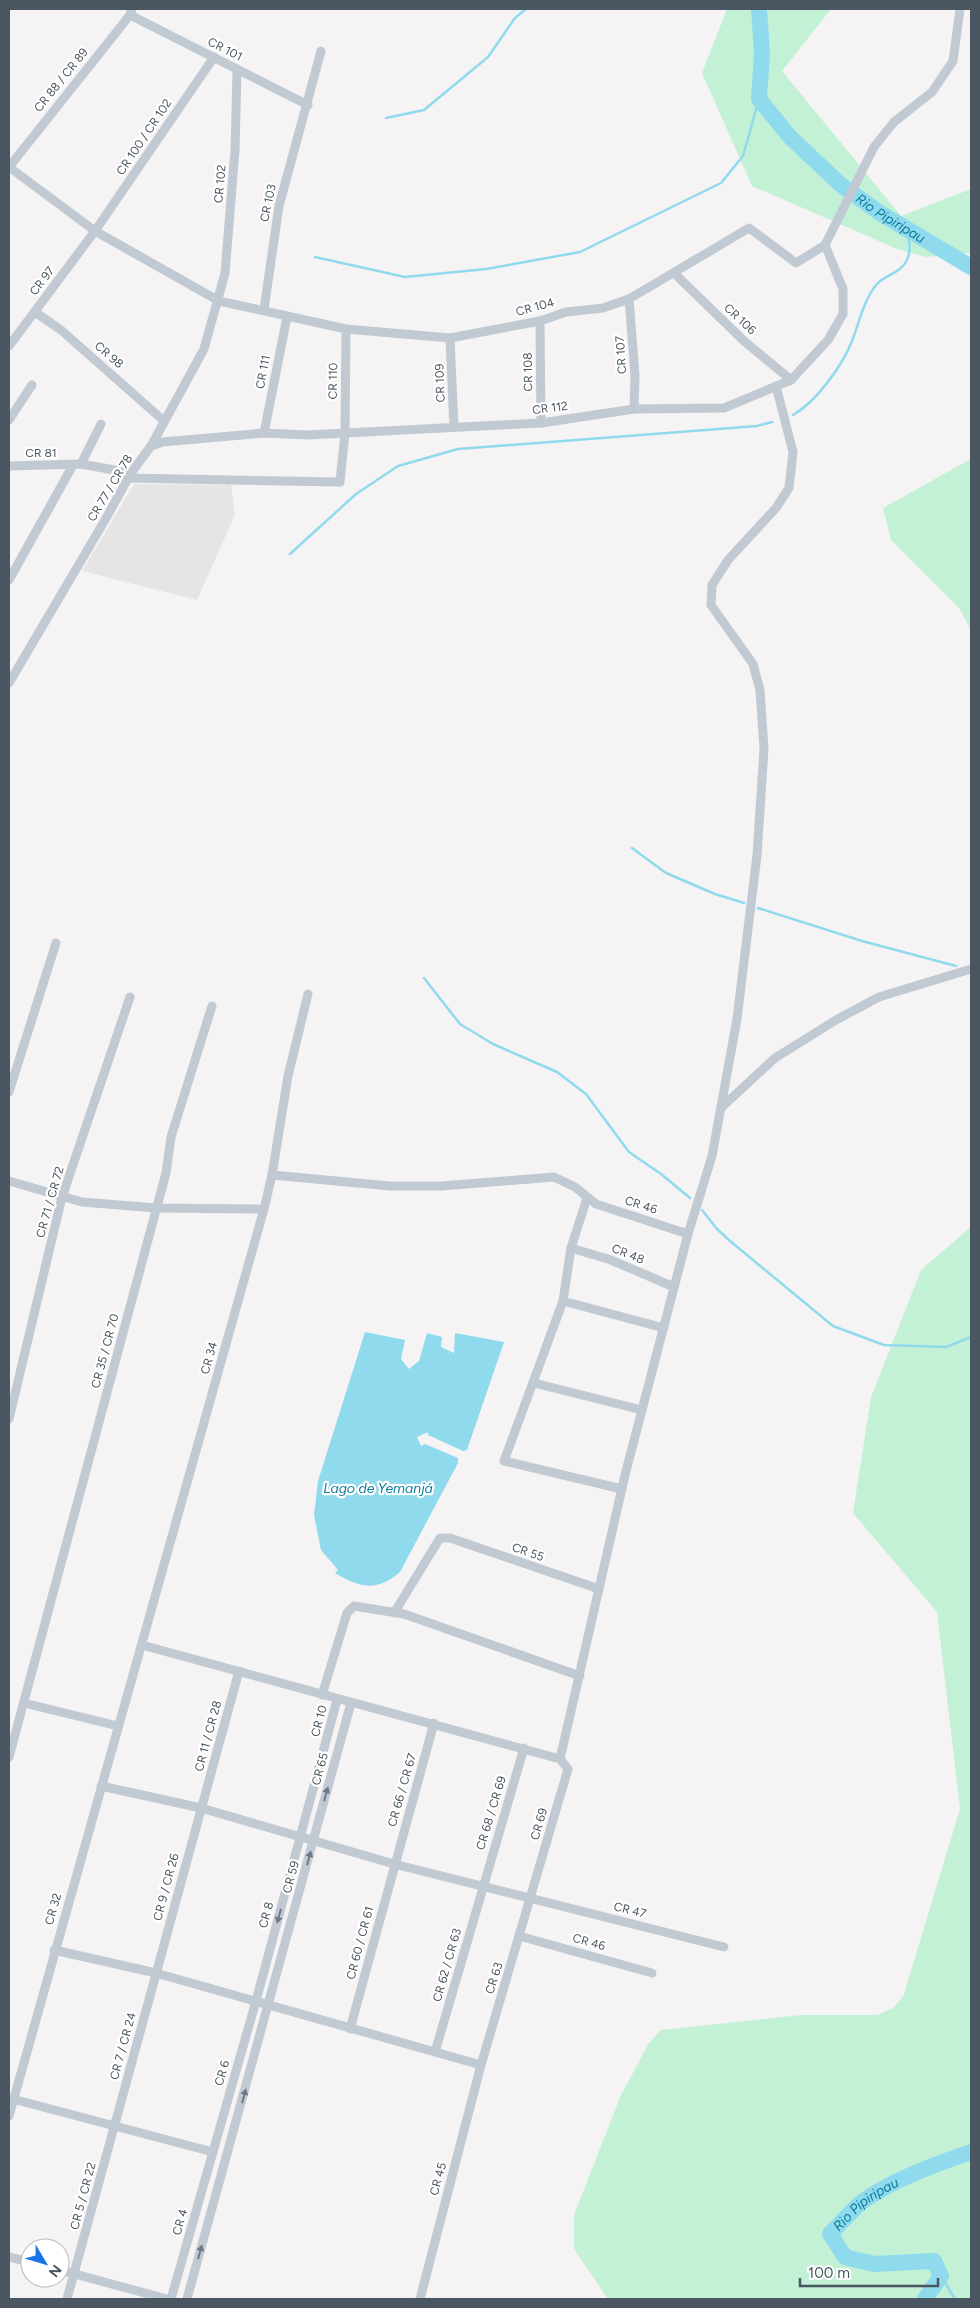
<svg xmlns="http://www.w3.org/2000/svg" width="980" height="2308" viewBox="0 0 980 2308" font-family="Figtree,sans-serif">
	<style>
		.education { fill: #e6e4e5 }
		.green { fill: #c3f1d5 }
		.water { fill: #90daee }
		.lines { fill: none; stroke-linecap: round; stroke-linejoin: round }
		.stream { stroke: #90daee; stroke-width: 2.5 }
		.river { stroke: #90daee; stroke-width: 16 }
		.street { stroke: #c1cad2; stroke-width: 9 }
		.oneway { fill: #6e7983 }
		.labels { text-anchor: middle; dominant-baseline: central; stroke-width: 4.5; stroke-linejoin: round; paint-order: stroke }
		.street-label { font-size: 12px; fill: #4a5661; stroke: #fff }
		.water-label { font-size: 14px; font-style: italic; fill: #0c7c9b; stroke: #fff }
	</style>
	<rect width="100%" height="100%" fill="#f5f3f3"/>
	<path class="education" d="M134,484L231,485L235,515L197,600L82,571Z"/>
	<g class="green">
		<path d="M727,9H831L782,71L901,216L971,189V253L926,257L897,249L752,186L702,73Z"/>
		<path d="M971,459V631L960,609L891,540L883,508Z"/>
		<path d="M971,1227V2299H608L574,2249V2215L621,2095L649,2043L661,2030L801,2015H878L893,2008L903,1997L960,1809L937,1612L853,1513L871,1397L921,1270Z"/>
	</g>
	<path class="water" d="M365,1332L405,1340L401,1359L409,1369L419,1361L427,1333L442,1337L441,1347L454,1353L455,1333L504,1342L467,1450L463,1451L428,1435V1432L417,1437L421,1446L425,1444L458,1458V1463L400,1572C377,1592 360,1588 335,1573L338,1570L321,1550L314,1515L318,1481Z"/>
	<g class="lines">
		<g class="stream">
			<path d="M386,118L424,110L488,57L515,18L526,9"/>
			<path d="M315,257L405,277L486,269L580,252L721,183L743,156L759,99"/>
			<path d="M793,415C817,401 842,366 852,341C859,323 864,299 877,284C886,274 903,273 908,257C912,246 908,234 902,224"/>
			<path d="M290,554L356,494L398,466L458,449L757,426L772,422"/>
			<path d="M632,848L666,873L715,894L744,903"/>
			<path d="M758,908L862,941L956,966"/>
			<path d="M424,978L460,1024L493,1044L557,1072L586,1094L629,1152L661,1174L690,1198"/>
			<path d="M702,1210L717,1229L730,1241L833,1326L884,1345L946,1347L971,1337"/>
			<path d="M941,2276L955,2299"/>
		</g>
		<g class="river">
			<path id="s1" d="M759,9L762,53L759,99L790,137L841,185L880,213L971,267"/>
			<path id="s2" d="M925,2299L941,2276L934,2261L874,2264L845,2257L830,2234C839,2225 848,2215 857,2206C886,2182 936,2164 971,2152"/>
		</g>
		<g class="street">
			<path d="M130,15L308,105"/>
			<path d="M9,167L95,231L219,301L346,329L450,338L540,321L566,312L603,308L629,299L749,228L796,263L825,245"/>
			<path d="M9,167L130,15L132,9"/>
			<path d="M825,245L874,147L894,122L932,92L953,61L960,9"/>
			<path d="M675,274L744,341L791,380"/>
			<path d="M629,299L635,375L634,409"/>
			<path d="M264,309L279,206L321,51"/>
			<path d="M35,312L61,330L164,421"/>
			<path d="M540,321L541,423"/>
			<path d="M450,338L454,427"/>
			<path d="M9,346L95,231L214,57"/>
			<path d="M9,420L32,385"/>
			<path d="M264,433L287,317"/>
			<path d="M151,446L163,442L264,433L307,435L541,423L634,409L724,408L791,380L828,340L843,314V289L825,245"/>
			<path d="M81,464L101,424"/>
			<path d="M9,466L81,464L131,473"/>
			<path d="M127,478L340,482L345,433L346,329"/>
			<path d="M9,580L73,465"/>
			<path d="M9,683L105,520L131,473L151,446L204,349L225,273L235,150L237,69"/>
			<path d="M9,1092L56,943"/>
			<path d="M722,1107L775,1058L836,1020L879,997L971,969"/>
			<path d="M272,1175L390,1186H442L554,1177L575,1187L596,1204L688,1234"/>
			<path d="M9,1181L82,1202L156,1208L264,1209"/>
			<path d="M587,1198L571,1248L563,1301L504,1461L622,1489"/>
			<path d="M571,1248L611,1260L674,1287"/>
			<path d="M563,1301L664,1328"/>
			<path d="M534,1383L642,1410"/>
			<path d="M9,1419L62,1197L130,997"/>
			<path d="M394,1613L440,1538H450L599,1589"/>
			<path d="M142,1645L560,1759"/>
			<path d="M322,1695L347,1613L354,1606L404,1614L580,1676"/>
			<path d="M24,1703L118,1726"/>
			<path d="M9,1757L166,1173L171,1137L212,1006"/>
			<path d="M560,1759L625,1475L688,1234L712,1156L737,1019L757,855L764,749L760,690L753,664L711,605L712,585L728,560L776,508L789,488L793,452L776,386"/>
			<path d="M101,1786L201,1808L394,1864L724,1947"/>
			<path d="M519,1936L652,1973"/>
			<path d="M54,1950L156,1973L481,2065"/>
			<path d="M350,2029L434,1723"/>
			<path d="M435,2052L524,1748"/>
			<path d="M9,2098L213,2152"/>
			<path d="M9,2116L264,1209L272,1175L288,1076L308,994"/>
			<path d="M9,2257L30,2262"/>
			<path d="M60,2270L167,2299"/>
			<path d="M67,2299L239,1671"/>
			<path d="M171,2299L256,2001L337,1700"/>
			<path d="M187,2299L351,1703"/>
			<path d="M420,2299L481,2065L568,1769L560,1759"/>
		</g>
	</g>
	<defs><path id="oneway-solid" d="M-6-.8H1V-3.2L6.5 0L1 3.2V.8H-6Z" transform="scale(1.25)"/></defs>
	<g class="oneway">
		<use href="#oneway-solid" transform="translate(326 1794) rotate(-75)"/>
		<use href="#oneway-solid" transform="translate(309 1858) rotate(-75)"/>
		<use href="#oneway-solid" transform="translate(279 1916) rotate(105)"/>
		<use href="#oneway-solid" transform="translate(244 2096) rotate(-75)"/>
		<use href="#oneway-solid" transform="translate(200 2252) rotate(-75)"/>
	</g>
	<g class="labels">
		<g class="street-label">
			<text transform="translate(225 49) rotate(27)">CR 101</text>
			<text transform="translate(61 80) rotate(-51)">CR 88 / CR 89</text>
			<text transform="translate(144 137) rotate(-56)">CR 100 / CR 102</text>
			<text transform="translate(220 184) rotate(-85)">CR 102</text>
			<text transform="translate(268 203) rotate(-78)">CR 103</text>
			<text transform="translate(42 281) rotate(-53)">CR 97</text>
			<text transform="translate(535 307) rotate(-15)">CR 104</text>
			<text transform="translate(740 319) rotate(43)">CR 106</text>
			<text transform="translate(109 355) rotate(41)">CR 98</text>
			<text transform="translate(621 355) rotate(-94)">CR 107</text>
			<text transform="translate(263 372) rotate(-79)">CR 111</text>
			<text transform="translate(528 372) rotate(-91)">CR 108</text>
			<text transform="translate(333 381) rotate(-89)">CR 110</text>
			<text transform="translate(440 383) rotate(-92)">CR 109</text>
			<text transform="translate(550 408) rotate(-7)">CR 112</text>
			<text x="41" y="453">CR 81</text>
			<text transform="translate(110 488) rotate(-59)">CR 77 / CR 78</text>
			<text transform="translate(50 1202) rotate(-74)">CR 71 / CR 72</text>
			<text transform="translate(641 1205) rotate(18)">CR 46</text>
			<text transform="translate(628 1254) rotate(22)">CR 48</text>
			<text transform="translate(105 1351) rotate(-75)">CR 35 / CR 70</text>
			<text transform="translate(209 1358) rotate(-74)">CR 34</text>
			<text transform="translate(528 1552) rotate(19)">CR 55</text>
			<text transform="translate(319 1721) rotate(-75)">CR 10</text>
			<text transform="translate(208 1736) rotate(-75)">CR 11 / CR 28</text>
			<text transform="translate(320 1769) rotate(-75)">CR 65</text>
			<text transform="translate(402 1790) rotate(-74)">CR 66 / CR 67</text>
			<text transform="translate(491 1813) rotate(-73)">CR 68 / CR 69</text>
			<text transform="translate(539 1824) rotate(-74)">CR 69</text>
			<text transform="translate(291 1877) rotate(-75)">CR 59</text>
			<text transform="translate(166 1887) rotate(-75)">CR 9 / CR 26</text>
			<text transform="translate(53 1909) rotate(-74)">CR 32</text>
			<text transform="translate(630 1910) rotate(14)">CR 47</text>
			<text transform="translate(266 1915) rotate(-75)">CR 8</text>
			<text transform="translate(589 1942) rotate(16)">CR 46</text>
			<text transform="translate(360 1943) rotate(-75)">CR 60 / CR 61</text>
			<text transform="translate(447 1965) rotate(-74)">CR 62 / CR 63</text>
			<text transform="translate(494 1978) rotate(-73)">CR 63</text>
			<text transform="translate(123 2046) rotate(-75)">CR 7 / CR 24</text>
			<text transform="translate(222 2073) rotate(-74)">CR 6</text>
			<text transform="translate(438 2179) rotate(-75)">CR 45</text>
			<text transform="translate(83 2196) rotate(-75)">CR 5 / CR 22</text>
			<text transform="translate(180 2222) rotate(-74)">CR 4</text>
		</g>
		<g class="water-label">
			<text stroke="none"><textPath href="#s1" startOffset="269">Rio Pipiripau</textPath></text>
			<text x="378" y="1488">Lago de Yemanjá</text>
			<text stroke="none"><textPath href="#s2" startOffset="209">Rio Pipiripau</textPath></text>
		</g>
	</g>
	<rect width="980" height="2308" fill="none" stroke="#4a5661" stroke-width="20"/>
	<g transform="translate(45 2263) rotate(128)"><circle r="24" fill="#ffffff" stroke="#b7bbc0"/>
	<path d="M0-4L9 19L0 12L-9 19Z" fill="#1a73e8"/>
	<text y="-8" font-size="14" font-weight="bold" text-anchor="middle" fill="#4a5661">N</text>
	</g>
	<path d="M800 2278v8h138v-8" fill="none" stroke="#4a5661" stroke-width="2.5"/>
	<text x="808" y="2278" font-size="15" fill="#4a5661" stroke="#ffffff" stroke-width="4" paint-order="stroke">100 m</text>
</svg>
